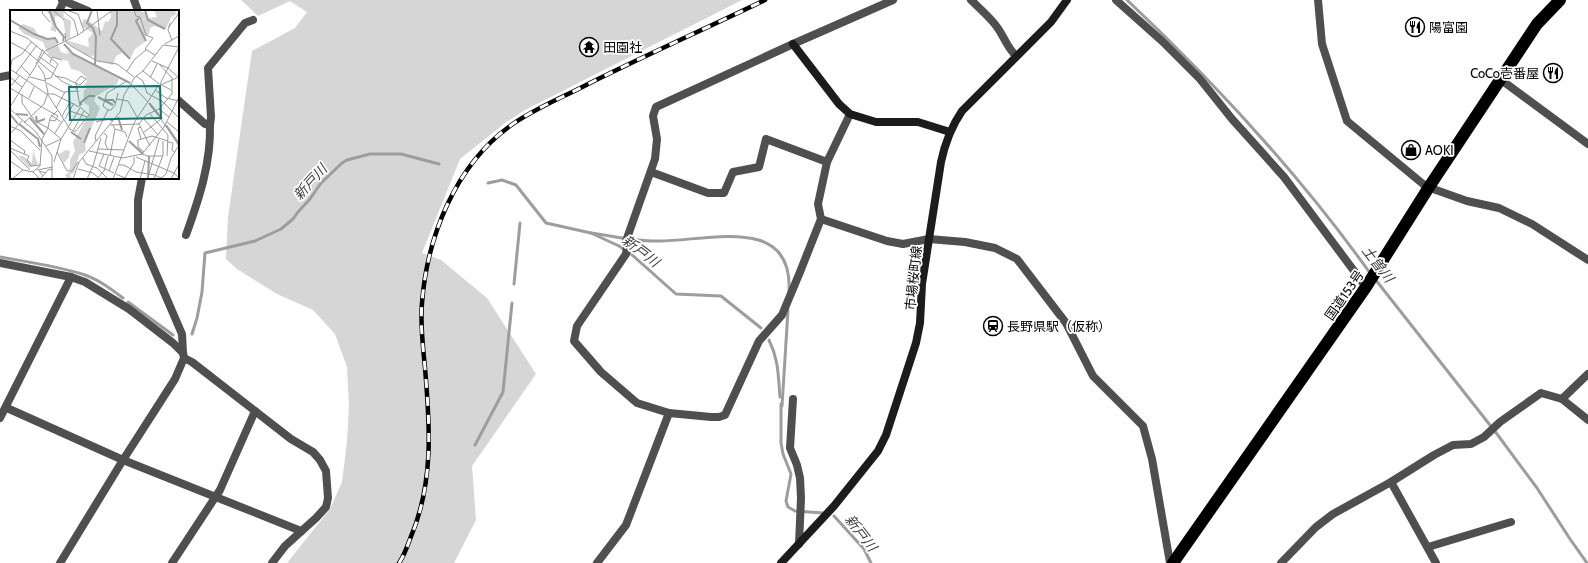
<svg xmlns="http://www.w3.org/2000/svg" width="1588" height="563" viewBox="0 0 1588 563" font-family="Cabin,'Noto Sans JP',sans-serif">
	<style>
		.green { fill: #d6d6d6 }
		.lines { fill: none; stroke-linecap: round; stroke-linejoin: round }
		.stream { stroke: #9d9d9d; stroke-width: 3 }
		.street { stroke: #4f4f4f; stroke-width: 8 }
		.secondary { stroke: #1c1c1c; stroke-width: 8 }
		.highway { stroke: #000; stroke-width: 12 }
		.rail-casing { stroke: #000; stroke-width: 4.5 }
		.rail { stroke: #fff; stroke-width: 3; stroke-dasharray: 9; stroke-linecap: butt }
		.labels { text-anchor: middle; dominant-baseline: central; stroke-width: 3.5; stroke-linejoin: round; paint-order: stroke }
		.poi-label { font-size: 13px; fill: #000; stroke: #fff; text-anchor: start }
		.street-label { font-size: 13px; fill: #000; stroke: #fff }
		.water-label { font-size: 14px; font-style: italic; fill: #3e3e3e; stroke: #fff }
		.inset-river { fill: none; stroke: #9d9d9d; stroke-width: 2 }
		.inset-road { fill: none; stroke: #999; stroke-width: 1 }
		.view { fill: #0f766e; fill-opacity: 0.15; stroke: #0f766e; stroke-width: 2 }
		.inset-edge { fill: none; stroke: #000; stroke-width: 2 }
	</style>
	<rect width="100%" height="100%" fill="#fff"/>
	<path class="green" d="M241,0H742L525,110L505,123L460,159L422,253L441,260L487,298L536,374L472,466L476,520L454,563H287L330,509L342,482L347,442L349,406L347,367L335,334L313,310L277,294L237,269L226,259L228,217L252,51L295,28L307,12L290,1L258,16Z"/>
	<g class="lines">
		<g class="stream">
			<path d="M1127,0C1215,83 1299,174 1370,273"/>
			<path d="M488,183L502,180L516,185L546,223L591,233L619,246L631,254L676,294L721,296L761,328"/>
			<path d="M591,233C613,236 637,242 660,241C707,241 793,214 789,291"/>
			<path d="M0,257C28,262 58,266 85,275C99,280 111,289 123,298"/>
			<path d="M1375,279L1497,434L1537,488L1570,539L1587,563"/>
			<path d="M514,284L520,223"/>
			<path d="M128,302L173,335"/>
			<path d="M192,334L197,318L202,292L205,253L255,241L281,229L293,219L298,212L310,199L321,183L342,163L347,160L370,154H401L439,164"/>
			<path d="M769,340C779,361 778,375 780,397"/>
			<path d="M781,404V443L783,454L791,474L786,501L788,507L795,511L823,513"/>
			<path d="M782,406L788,310"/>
			<path d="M475,445L503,392L512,303"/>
			<path d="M834,516L864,549L871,563"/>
		</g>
		<g class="street">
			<path d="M62,0L88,11"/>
			<path d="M134,0L138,11"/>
			<path d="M971,0C980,9 990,17 997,27C1005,38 1006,46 1016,56"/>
			<path d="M1116,0L1162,41L1200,79L1232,119L1284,177L1366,287"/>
			<path d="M1318,0L1322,44L1347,121L1423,184L1436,190L1467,201L1499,208L1532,224L1588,260"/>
			<path d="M59,11L64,1"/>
			<path d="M0,77L11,75"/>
			<path d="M1500,79L1588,144"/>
			<path d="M178,100L205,124L210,125L211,117L208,68L245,23L253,20"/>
			<path d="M850,114L827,162L818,204L821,219L800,272L782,315L759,341L725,415L719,417H711L669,413L637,403L601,372L574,341L577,326L626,254L627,245L626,241L655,159L657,139L653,116L656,107L793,44L893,0"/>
			<path d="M651,172L708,193H724L733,172L759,167L766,139L827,162"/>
			<path d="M142,178L138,200V232L182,334L183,353L184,358L192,362L291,439L313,452L320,460L326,471L328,498L326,507L316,518L285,546L272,563"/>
			<path d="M821,219L887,241L903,244L929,239L965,242L995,248L1017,259L1066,323L1093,376L1143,426L1152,459L1170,563"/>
			<path d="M186,235C199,199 211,163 210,125"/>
			<path d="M0,263L71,277L85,282L129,309L173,343L183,353"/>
			<path d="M793,399L790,448L797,465L800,478L801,498L799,544"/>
			<path d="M1562,399L1588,374"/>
			<path d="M7,408L123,460L301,531"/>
			<path d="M0,418L71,277"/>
			<path d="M1391,482L1436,563"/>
			<path d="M1428,547L1511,522"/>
			<path d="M60,563L123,460L175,379L184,358"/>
			<path d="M172,563L220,490L255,411"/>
			<path d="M597,563L626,525L669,413"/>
			<path d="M1281,563L1316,527L1333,514L1391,482L1434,455L1453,445L1471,444L1484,437L1500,422L1541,393L1562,399L1588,420"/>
		</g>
		<g class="secondary">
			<path d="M793,44L839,104L850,114L876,122H918L950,132"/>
			<path d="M781,563L834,506L878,451L886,435L916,343L920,323L922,284L941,162C945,143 951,127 962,111L1051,22L1067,0"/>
		</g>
		<path class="highway" d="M1173,563L1366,287L1429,187L1537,24L1560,0"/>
		<g class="rail-casing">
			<path id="rail" d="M399,563C404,556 407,547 410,539C434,484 430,426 425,368C423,346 420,325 422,303C427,237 455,166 510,126C535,108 564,97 590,83C648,54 707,28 765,0"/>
		</g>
		<use href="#rail" class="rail"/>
	</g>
	<defs>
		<g id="restaurant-ring" transform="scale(1)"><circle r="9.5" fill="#fff" stroke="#000" stroke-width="1.5"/><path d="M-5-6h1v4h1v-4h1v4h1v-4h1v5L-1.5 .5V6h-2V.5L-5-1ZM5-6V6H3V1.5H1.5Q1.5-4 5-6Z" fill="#000"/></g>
		<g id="temple-ring" transform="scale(1)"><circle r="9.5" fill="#fff" stroke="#000" stroke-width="1.5"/><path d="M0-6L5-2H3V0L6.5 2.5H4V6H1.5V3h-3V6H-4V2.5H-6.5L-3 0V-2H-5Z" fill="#000"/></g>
		<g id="shop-ring" transform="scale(1)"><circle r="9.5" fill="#fff" stroke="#000" stroke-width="1.5"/><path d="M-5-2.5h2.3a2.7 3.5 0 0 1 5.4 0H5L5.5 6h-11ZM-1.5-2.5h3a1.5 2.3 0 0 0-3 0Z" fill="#000"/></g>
		<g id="station-ring" transform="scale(1)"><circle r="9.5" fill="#fff" stroke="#000" stroke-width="1.5"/><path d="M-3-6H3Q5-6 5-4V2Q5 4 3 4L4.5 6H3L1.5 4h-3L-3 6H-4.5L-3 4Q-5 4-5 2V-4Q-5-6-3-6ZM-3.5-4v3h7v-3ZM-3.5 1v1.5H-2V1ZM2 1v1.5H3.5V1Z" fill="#000"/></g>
	</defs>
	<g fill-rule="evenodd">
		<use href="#restaurant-ring" x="1415" y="27"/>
		<use href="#temple-ring" x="589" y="47"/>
		<use href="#restaurant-ring" x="1553" y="73"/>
		<use href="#shop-ring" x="1411" y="150"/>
		<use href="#station-ring" x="993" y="326"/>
	</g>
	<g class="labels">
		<g class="poi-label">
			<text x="1429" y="27">陽富園</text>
			<text x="603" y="47">田園社</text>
			<text x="1539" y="73" text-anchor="end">CoCo壱番屋</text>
			<text x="1425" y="150">AOKI</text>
			<text x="1007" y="326">長野県駅（仮称）</text>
		</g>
		<g class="street-label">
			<text transform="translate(913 278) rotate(-84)">市場桜町線</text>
			<text transform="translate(1344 295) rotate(-55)">国道153号</text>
		</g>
		<g class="water-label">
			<text transform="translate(310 182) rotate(-48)">新戸川</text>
			<text transform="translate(641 251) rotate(37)">新戸川</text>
			<text transform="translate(1378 264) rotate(52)">土曽川</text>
			<text transform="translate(861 533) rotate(52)">新戸川</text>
		</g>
	</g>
	<g transform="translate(10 10)">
		<rect width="169" height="169" fill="#fff"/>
		<path d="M34,0H53L54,7L61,11L60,28L56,29L53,7L45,6L46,22L40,20L42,16L40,4ZM100,0L130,1L135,3L138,8L147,7L144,0H165L166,4L169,1V3L161,7L156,19L145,16L140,18L139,24L135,27L136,31L125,39L120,49L112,43L106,46L103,55L85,50L84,45L80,47L56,32L59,31L79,37L78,29L83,23L73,17L70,12L73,13V9L78,10L92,21L95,11L98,12L101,7ZM13,14L24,18L28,25L37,29L45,28L51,42L58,44L57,41L109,69L107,74L86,86L84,91L90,98L75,133L76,141L69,145L64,163L60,164L62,169H57L55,165L61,161L56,157L60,159V150L65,141L63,132L79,105V96L73,92L74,80L77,78L73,77L77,71L75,68H77L69,61L61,59L58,51L39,46L33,32L14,24L8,18ZM56,140L60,141L59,147L54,153L49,144ZM23,141L28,154L19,158L8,146H13L22,153Z" fill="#d6d6d6"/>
		<path class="inset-river" d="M39,0L46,17L54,27L53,31M82,0L77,13L83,18L86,27L85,55M107,0V15L101,29L120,49M135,0L138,10L155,19M129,8L126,11L136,31M0,10L24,24L37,29L45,28L48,33M54,34L63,44L120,73M88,87L103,95M93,90H103L105,93M139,93L152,109M71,95V92L79,86H85M0,104L8,114M6,104L18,105M26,106L27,112L35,109M108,107L112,120M20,108L34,124M9,114L28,129L30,137M156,115L169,134M61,122L71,129M119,131L133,144M74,133L80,118M138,169L139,146"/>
		<path class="inset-road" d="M33,0L32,3L40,12M43,0L54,10M52,0L64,10L68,25L103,0M56,0L68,4L74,21M87,0L90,26M124,0L126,6L130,7L136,25L143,28L135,39L145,45M160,13L158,20L162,30M159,17L169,3M0,21L17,28L48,54L41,68L35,69M55,23L56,32L61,36L87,51L107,54L124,67M0,32L15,40L53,72L68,79M155,34L169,26M169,37L158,58L169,68M30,47L46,59M142,51L158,58L150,74L161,80M40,53L42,47L52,50M26,54L33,39M11,56L20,65M0,59L38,85L60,119L65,122L79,105L70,97L66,73M0,61L2,50L12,44L22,31M117,61L125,49L136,40M133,61L149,74M6,63L27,35M45,66L55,68L65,73L70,75L76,69L71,66L65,73M126,66L133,71L137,83L153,92L169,108M0,67L12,77M20,67L35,71M140,68L147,54M37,73L53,82L69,81M121,74L138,92M0,77L9,66M0,78L30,96M145,80L156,88L169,91M12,84V93L25,111L38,118M37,84H44L69,97M19,88L24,77M107,89L118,91L127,107M30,96L48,106L45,111L40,110M0,97L35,41L68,25M46,98L55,82M0,99L26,122L42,146V169M149,99L159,107M98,100L93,96L97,83L117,71M60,101L77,107M140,104L158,125L157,146M41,105L51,112M52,106L60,92M133,108L148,125M55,109L64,93M86,112L98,109L103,111M157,112L169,122M14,113L34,94L38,83L34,64L28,55M129,114L136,105L149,99L162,84V68L150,55M100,115L129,114L140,136M0,116L11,121L30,140M38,118L51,129M105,119L115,122L117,127M63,121L74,101M45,123L54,109M94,123L97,126L95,133L98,140M133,123L151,109L169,136M0,124L12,111M131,129L128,118L131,117M0,130L15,141L14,144M86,131L85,126L98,100H101L105,95L108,83M158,132L163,133L162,140L165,143M36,136L51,129M0,138L19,146L17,150L21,156L30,155M88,139L114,140M0,140L20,160M79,141L113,148L132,144L154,117L169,87M47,142L57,161H62L68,152M134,142L128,137V130L142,126L158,131M132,144L138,146H153M100,146L105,119L103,115M126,147L164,163L169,168M73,148L76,154L87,158L98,169M0,151L13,160L23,162L30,169M44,152L51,129L70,98M109,155H114L126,162L145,165L153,169M89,156L104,163M89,156L94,144M68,159L83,163L90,169M27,160L43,157M99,161L104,147M23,162L30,156L32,129L38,118L40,108L47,101M106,164L117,169M139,164L149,129M33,166L29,161L36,163M151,168L156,164L161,148L169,135M2,169L13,160M30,169L38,160L43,159M63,169L69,152L110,102L114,85L125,67L133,61L153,35L169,37M77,169L83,156L91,128M87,169L94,161L98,146M103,169L124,113L148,76L169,67M114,169L124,153V147M130,169L135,151M144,169L153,145V131M161,169L169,154"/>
		<path class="view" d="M150,76L151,108L60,110L59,77Z"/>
		<rect width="169" height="169" class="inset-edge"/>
	</g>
</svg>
